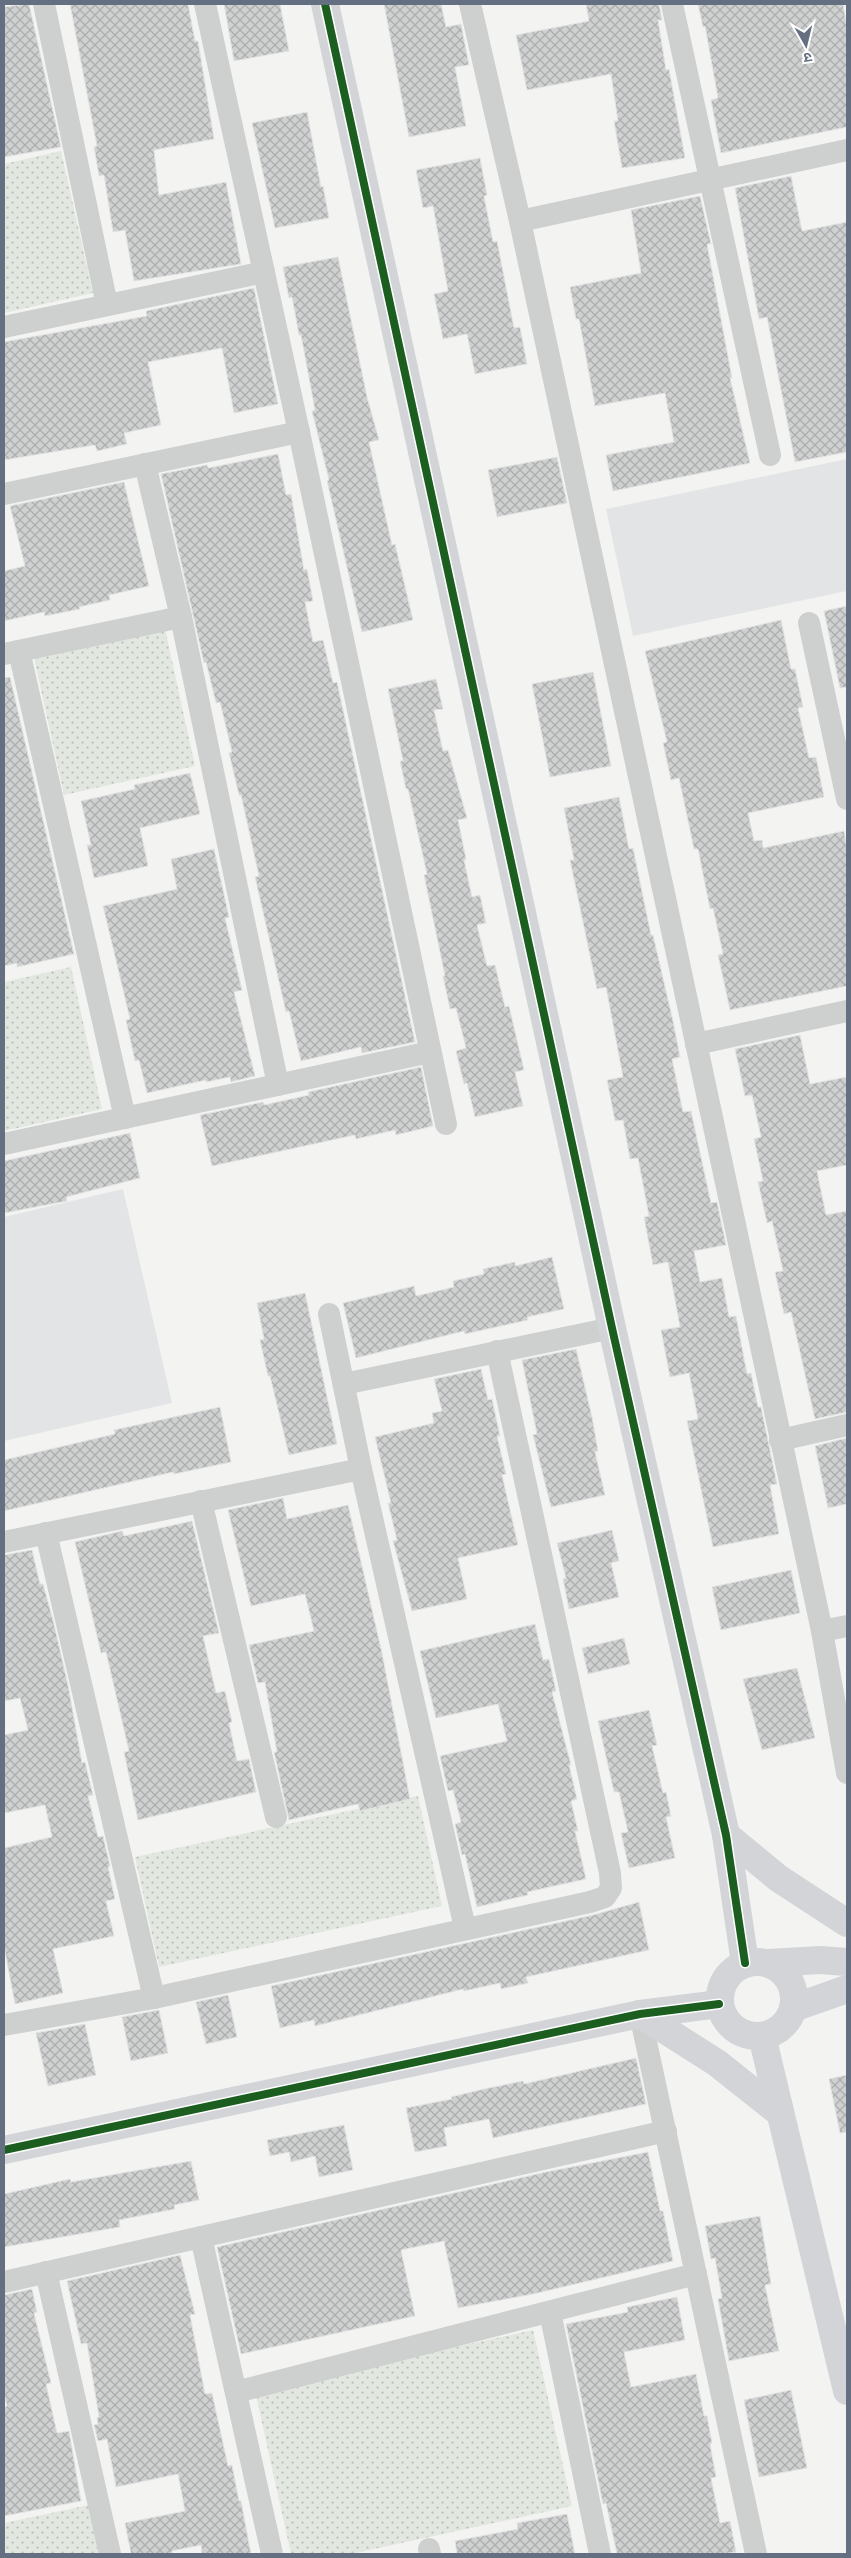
<svg xmlns="http://www.w3.org/2000/svg" width="851" height="2558" viewBox="0 0 851 2558" font-family="'Roboto Condensed','Noto Sans Devanagari',sans-serif">
	<style>
		.built { fill: #e3e4e5 }
		.park { fill: url(#park-dots) }
		.building { fill: url(#building-cross-hatch); stroke: #e2e3e2 }
		.lines { fill: none; stroke-linecap: round; stroke-linejoin: round }
		.street { stroke: #cecfcf; stroke-width: 22 }
		.secondary { stroke: #d2d4d7; stroke-width: 28 }
		.cycleway-casing { stroke: #fff; stroke-width: 11 }
		.cycleway { stroke: #1b5e20; stroke-width: 8 }
	</style>
	<defs>
		<pattern id="park-dots" width="8" height="8" patternUnits="userSpaceOnUse" patternTransform="scale(1.25)"><rect width="8" height="8" fill="#e2e7e0"/><path d="M2 2h.1M6 6h.1" fill="none" stroke="#bbbfbb" stroke-width="1.8" stroke-linecap="round"/></pattern>
		<pattern id="building-cross-hatch" width="8" height="8" patternUnits="userSpaceOnUse" patternTransform="scale(1.25)"><rect width="8" height="8" fill="#cfd0d0"/><path d="M0 0l8 8M0 8l8-8" fill="none" stroke="#acadae"/></pattern>
	</defs>
	<rect width="100%" height="100%" fill="#f3f4f2"/>
	<g class="built">
		<path d="M847,459V591L633,636L606,509Z"/>
		<path d="M123,1189L172,1403L4,1441V1217Z"/>
	</g>
	<g class="park">
		<path d="M61,151L93,293L4,313V164Z"/>
		<path d="M164,624L195,766L64,795L33,653Z"/>
		<path d="M71,967L102,1109L4,1131V982Z"/>
		<path d="M418,1796L442,1906L159,1967L135,1857Z"/>
		<path d="M533,2330L572,2506L351,2554H291L255,2391Z"/>
		<path d="M89,2505L100,2554H4V2523Z"/>
	</g>
	<g class="building">
		<path d="M29,4L61,147L4,157V7Z"/>
		<path d="M70,4H188L195,41H198L214,139L154,150L159,195L226,182L241,264L134,281L125,230L113,232L104,175L99,176L94,147L97,146Z"/>
		<path d="M224,4H280L289,51L234,61Z"/>
		<path d="M384,4H441L446,27L461,24L469,65L455,67L466,126L409,137Z"/>
		<path d="M586,4H659L662,20H658L666,70L669,69L685,158L622,168L614,121H618L611,74L527,90L516,35L589,21Z"/>
		<path d="M698,4H843L847,28V127L721,153L711,100L718,98L705,26L703,27Z"/>
		<path d="M307,112L321,187L323,186L329,218L275,228L252,123Z"/>
		<path d="M480,158L487,195L484,196L493,242L497,241L514,328L520,327L527,364L475,374L467,334L443,339L434,294L448,291L433,206L423,208L416,170Z"/>
		<path d="M791,176L802,231L847,222V452L795,462L767,317L759,319L735,188Z"/>
		<path d="M700,196L711,244H707L732,378H730L750,463L613,491L606,455L674,442L665,393L595,406L579,319H576L570,287L641,273L631,210Z"/>
		<path d="M338,257L367,397L379,440L369,442L392,545L395,544L413,620L362,632L327,481L329,480L312,411L315,410L301,335H299L292,297L289,298L283,267Z"/>
		<path d="M254,288L278,404L234,413L222,348L148,362L161,425L124,433L127,444L97,451L95,445L4,460V342L147,316L146,311Z"/>
		<path d="M278,454L286,495L291,494L304,570L307,569L313,601L305,602L313,642L323,640L333,683L337,682L415,1042L362,1053L361,1047L301,1061L289,1011L286,1012L255,877L259,876L241,795H239L229,753L232,752L220,702L216,703L206,662L204,663L161,474L207,465L208,468Z"/>
		<path d="M557,457L567,503L497,517L488,470Z"/>
		<path d="M124,482L149,586L109,595L110,600L79,607L80,609L45,616L44,612L4,621V571L25,566L10,506Z"/>
		<path d="M847,606V687L840,688L824,611Z"/>
		<path d="M781,620L791,669H795L803,707L798,708L809,758L816,757L824,797L748,813L754,841L762,840L763,848L844,831L847,849V986L730,1010L718,955L723,954L713,908L710,909L698,849H694L679,778L671,780L663,743L667,742L645,651Z"/>
		<path d="M593,672L611,766L550,777L532,684Z"/>
		<path d="M10,677L74,954L17,967V963L4,966V678Z"/>
		<path d="M436,679L443,709L434,710L443,751L448,750L467,818L458,820L466,859L464,860L472,897L480,895L486,923L477,925L487,966L495,965L505,1007L509,1006L524,1070L515,1072L523,1106L475,1117L467,1083L464,1084L456,1051L466,1048L456,1008L450,1009L443,976H445L424,875L427,874L408,789H406L400,761H403L388,689Z"/>
		<path d="M190,773L200,814L140,828L148,866L94,878L87,845H91L81,801L135,789L134,785Z"/>
		<path d="M619,797L629,849L633,848L651,935H653L673,1021L680,1057L672,1059L683,1112L691,1111L711,1203L717,1202L726,1245L694,1251L700,1282L722,1278L729,1317L736,1316L747,1374L751,1373L758,1407H761L777,1484L770,1485L779,1534L713,1547L687,1421L698,1419L689,1373L670,1377L661,1330L680,1327L668,1262L653,1265L644,1217L649,1216L638,1158L630,1159L623,1120L615,1121L607,1080L623,1077L606,987L597,989L570,860H574L564,808Z"/>
		<path d="M214,849L229,917L225,918L242,990L234,992L255,1076L231,1082L230,1077L206,1082V1080L147,1093L139,1060L135,1061L126,1020L130,1019L103,906L177,889L171,859Z"/>
		<path d="M800,1035L810,1084L847,1077V1165L817,1171L826,1215L847,1211V1412L815,1419L791,1312L784,1314L775,1272L783,1271L772,1221L767,1223L758,1182L763,1181L754,1139L761,1137L752,1095L745,1096L735,1049Z"/>
		<path d="M421,1067L433,1126L396,1135L395,1130L356,1139L355,1135L212,1166L200,1115L263,1102L264,1105L309,1095L308,1092Z"/>
		<path d="M130,1133L140,1178L66,1197L67,1201L4,1213V1161Z"/>
		<path d="M552,1257L564,1309L527,1317L528,1320L465,1334L464,1331L356,1358L343,1303L414,1286L416,1296L454,1287L453,1281L484,1274L483,1269L515,1262V1266Z"/>
		<path d="M305,1293L337,1444L289,1455L270,1376H268L260,1340L264,1339L257,1303Z"/>
		<path d="M576,1349L592,1417L598,1451L595,1452L605,1495L551,1507L533,1435L537,1434L522,1360Z"/>
		<path d="M481,1369L488,1400L492,1399L500,1436H497L506,1474L502,1475L518,1545L458,1558L467,1599L412,1611L393,1541L397,1540L388,1503H391L375,1437L434,1423L432,1413L442,1411L434,1379Z"/>
		<path d="M220,1407L231,1462L174,1474L173,1472L4,1511V1460L115,1434L114,1430Z"/>
		<path d="M847,1438V1504L828,1508L815,1446Z"/>
		<path d="M283,1498L287,1519L348,1505L382,1653L410,1799L360,1811L358,1804L289,1820L274,1752H277L265,1682L258,1683L249,1645L314,1631L305,1594L251,1606L228,1510Z"/>
		<path d="M192,1521L219,1633L203,1636L216,1693L225,1691L232,1722L229,1723L237,1761L249,1759L256,1792L138,1820L124,1752L129,1751L106,1652L101,1653L75,1542L122,1531L124,1536Z"/>
		<path d="M612,1530L619,1561L611,1563L619,1597L569,1609L563,1579L566,1578L557,1543Z"/>
		<path d="M32,1550L40,1584H43L53,1620L68,1685L82,1763L85,1762L93,1795L88,1796L98,1837L103,1836L110,1866L108,1867L115,1899L106,1901L114,1936L53,1949L63,1993L15,2004L4,1946V1848L52,1837L45,1805L4,1813V1735L28,1730L20,1698L4,1701V1555Z"/>
		<path d="M791,1570L800,1613L721,1630L712,1587Z"/>
		<path d="M535,1624L543,1660L549,1659L556,1691L552,1692L571,1765H569L577,1799L571,1801L578,1831H575L586,1879L527,1892L528,1895L477,1907L465,1854L462,1855L455,1824L461,1822L453,1790L448,1791L440,1756L507,1741L498,1704L436,1718L420,1651Z"/>
		<path d="M624,1638L630,1664L588,1674L582,1648Z"/>
		<path d="M797,1668L815,1738L762,1750L743,1679Z"/>
		<path d="M649,1710L657,1745L652,1746L663,1793L666,1792L671,1816L666,1817L675,1858L629,1868L621,1833L628,1832L619,1792H614L598,1721Z"/>
		<path d="M639,1902L649,1950L526,1977L528,1983L501,1989L500,1983L464,1991L463,1989L315,2026L314,2020L280,2028L271,1986L593,1915Z"/>
		<path d="M228,1995L237,2037L206,2044L196,2002Z"/>
		<path d="M159,2010L168,2053L131,2061L122,2017Z"/>
		<path d="M85,2024L96,2075L48,2086L36,2033Z"/>
		<path d="M636,2058L646,2104L493,2138L489,2119L444,2128L447,2146L415,2152L406,2108L452,2099L451,2097L484,2089L523,2081L524,2084Z"/>
		<path d="M847,2075V2132L840,2133L829,2079Z"/>
		<path d="M344,2125L353,2170L319,2177L315,2156L291,2162L289,2152L270,2156L267,2140Z"/>
		<path d="M648,2152L660,2211H663L673,2261L533,2294L458,2308L444,2241L401,2250L415,2316L241,2354L217,2247L546,2172Z"/>
		<path d="M191,2161L199,2200L174,2205L175,2209L119,2220L120,2227L4,2247V2194L70,2179L71,2182Z"/>
		<path d="M760,2216L771,2284L765,2285L779,2351L729,2361L718,2299L722,2298L715,2258L711,2259L705,2226Z"/>
		<path d="M180,2255L195,2314L190,2315L205,2394L212,2393L228,2466L232,2465L239,2501H241L251,2554H202L201,2545L172,2551V2554H131L125,2523L185,2511L178,2474L116,2487L107,2439L98,2441L94,2425L98,2424L97,2418L99,2417L87,2343L81,2344L67,2281Z"/>
		<path d="M32,2289L37,2312L34,2313L51,2383L46,2384L57,2433L69,2431L81,2501L4,2516V2407L7,2406L4,2393V2295Z"/>
		<path d="M677,2297L685,2340L624,2352L631,2387L696,2374L704,2416H707L712,2443L710,2444L716,2477L711,2478L720,2523L730,2521L736,2552L723,2554H617L606,2503L603,2504L566,2324L628,2312L627,2307Z"/>
		<path d="M791,2390L807,2468L759,2477L744,2400Z"/>
		<path d="M567,2514L575,2554H457L455,2541L518,2529L517,2523Z"/>
	</g>
	<g class="lines">
		<g class="street">
			<path d="M44,4L107,305"/>
			<path d="M205,4L299,432L446,1124"/>
			<path d="M470,4L520,221L822,1631L847,1773"/>
			<path d="M672,4L770,455"/>
			<path d="M520,221L847,150"/>
			<path d="M4,327L264,272"/>
			<path d="M145,464L181,617L278,1085"/>
			<path d="M4,494L299,432"/>
			<path d="M809,623L847,799"/>
			<path d="M19,651L125,1118"/>
			<path d="M4,654L181,617"/>
			<path d="M696,1044L847,1011"/>
			<path d="M4,1144L430,1052"/>
			<path d="M329,1314L361,1469L465,1928"/>
			<path d="M344,1384L612,1328"/>
			<path d="M780,1440L847,1425"/>
			<path d="M201,1501L276,1817"/>
			<path d="M46,1533L154,1998"/>
			<path d="M4,1542L361,1469"/>
			<path d="M822,1631L847,1626"/>
			<path d="M640,2014L756,2554"/>
			<path d="M4,2025L154,1998L590,1902L605,1897L611,1888L610,1873L497,1351"/>
			<path d="M201,2237L272,2554"/>
			<path d="M46,2272L110,2554"/>
			<path d="M4,2282L666,2131"/>
			<path d="M550,2312L600,2554"/>
			<path d="M236,2392L696,2274"/>
			<path d="M429,2549L430,2554"/>
		</g>
		<g class="secondary">
			<path d="M325,4L612,1328L726,1835L745,1963"/>
			<path d="M726,1835L778,1878L847,1923"/>
			<circle cx="757" cy="1999" r="37"/>
			<path d="M768,1963L820,1960L847,1962"/>
			<path d="M793,2008L847,1989"/>
			<path d="M640,2014L717,2063L780,2113"/>
			<path d="M762,2036L847,2391"/>
			<path d="M4,2150L640,2014L719,2004"/>
		</g>
		<g class="cycleway-casing">
			<g id="cycleway">
				<path d="M325,4L612,1328L726,1835L745,1963"/>
				<path d="M4,2150L640,2014L719,2004"/>
			</g>
		</g>
		<use href="#cycleway" class="cycleway"/>
	</g>
	<rect width="851" height="2558" fill="none" stroke="#646f82" stroke-width="10"/>
	<g transform="translate(806 45) rotate(172)" stroke="#ffffff" stroke-width="4" paint-order="stroke">
	<path d="M0-4L9 19L0 12L-9 19Z" fill="#646f82"/>
	<text y="-8" font-size="14" font-weight="bold" text-anchor="middle" fill="#646f82">उ</text>
	</g>
</svg>
